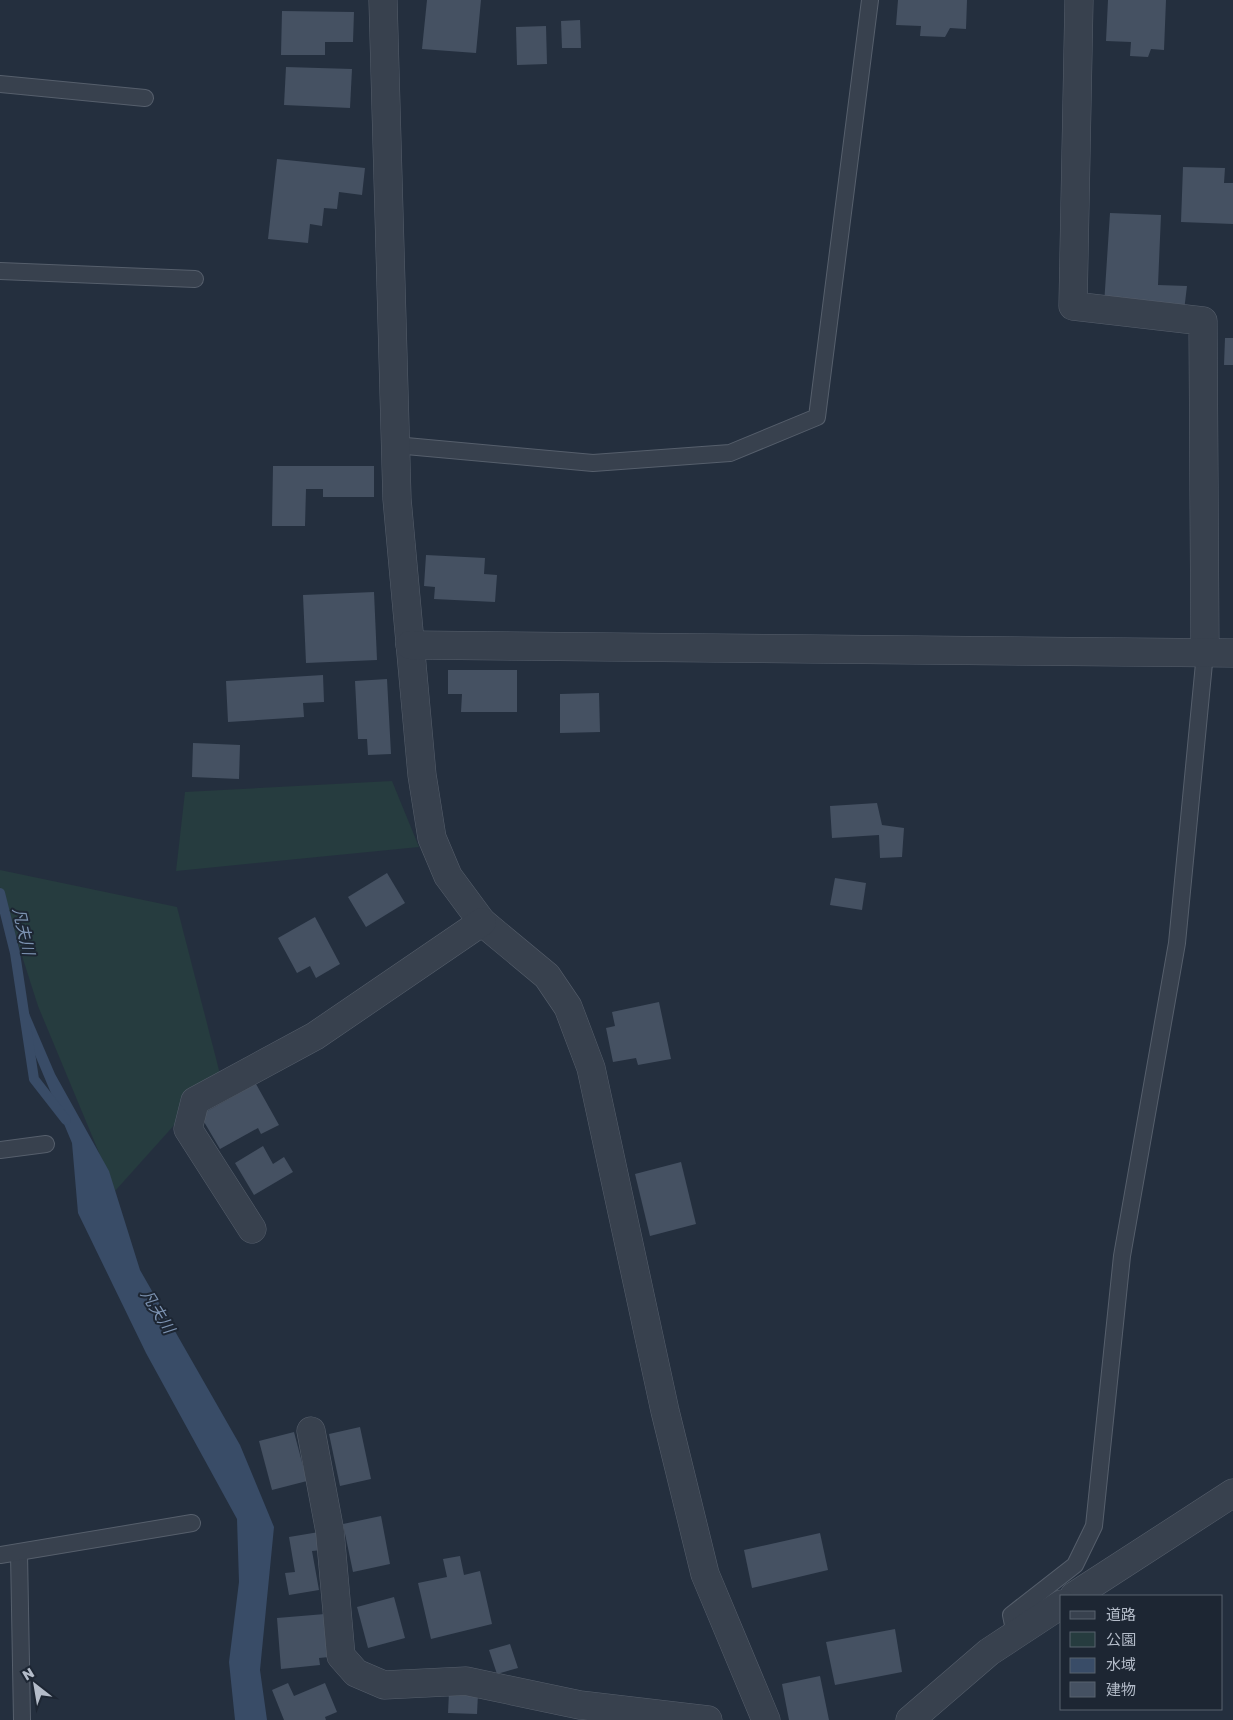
<svg xmlns="http://www.w3.org/2000/svg" width="1233" height="1720" viewBox="0 0 1233 1720" font-family="'Golos Text','Noto Sans JP',sans-serif">
	<style>
		.green { fill: #263c3f }
		.water { fill: #394c67 }
		.lines { fill: none; stroke-linecap: round; stroke-linejoin: round }
		.stream { stroke: #394c67; stroke-width: 10 }
		.building { fill: #455162 }
		.lane-casing { stroke: #565f6c; stroke-width: 18 }
		.street-casing { stroke: #565f6c; stroke-width: 29 }
		.lane { stroke: #38414e; stroke-width: 16 }
		.street { stroke: #38414e; stroke-width: 28 }
		.labels { text-anchor: middle; dominant-baseline: central; stroke-width: 4; stroke-linejoin: round; paint-order: stroke }
		.water-label { font-size: 16px; font-style: italic; fill: #7c92b1; stroke: #1d2633 }
	</style>
	<rect width="100%" height="100%" fill="#242f3e"/>
	<g class="green">
		<path d="M392,781L419,847L176,871L185,792Z"/>
		<path d="M0,870L177,907L220,1074L115,1191L38,1006L0,887Z"/>
	</g>
	<path class="water" d="M22,997L55,1074L109,1171L140,1270L240,1445L274,1527L260,1670L267,1720H235L229,1662L239,1582L237,1519L146,1353L78,1213L72,1143L27,1036Z"/>
	<g class="lines">
		<path class="stream" d="M0,893L15,953L34,1079L66,1120"/>
	</g>
	<g class="building">
		<path d="M427,0H481L476,53L422,49Z"/>
		<path d="M898,0H967L966,29L950,28L945,37L920,36L921,26L896,25Z"/>
		<path d="M1108,0H1166L1164,50L1151,49L1148,57L1130,56L1131,42L1106,41Z"/>
		<path d="M282,11L354,12L353,42H325V55H281Z"/>
		<path d="M580,20L581,48H562L561,21Z"/>
		<path d="M546,26L547,64L517,65L516,27Z"/>
		<path d="M286,67L352,69L350,108L284,105Z"/>
		<path d="M277,159L365,168L362,195L339,192L337,209L324,208L322,226L310,224L308,243L268,239Z"/>
		<path d="M1183,167L1225,168L1224,183H1233V224L1181,222Z"/>
		<path d="M1110,213L1161,215L1158,285L1187,286L1184,311L1104,305Z"/>
		<path d="M1225,338H1233V365H1224Z"/>
		<path d="M273,466H374V497H323V489H306L305,526H272Z"/>
		<path d="M426,555L485,558L484,574L497,575L495,602L434,599L435,587L424,586Z"/>
		<path d="M374,592L377,660L306,663L303,595Z"/>
		<path d="M448,670H517V712H461L462,694H448Z"/>
		<path d="M323,675L324,702L303,703L304,717L228,722L226,681Z"/>
		<path d="M387,679L391,754L368,755L367,739H358L355,681Z"/>
		<path d="M599,693L600,732L560,733V694Z"/>
		<path d="M193,743L240,745L239,779L192,777Z"/>
		<path d="M877,803L882,825L904,828L902,857L880,858L879,835L832,838L830,806Z"/>
		<path d="M387,873L405,903L366,927L348,897Z"/>
		<path d="M835,878L866,883L862,910L830,905Z"/>
		<path d="M315,917L340,964L316,978L310,966L297,973L278,938Z"/>
		<path d="M659,1002L671,1059L638,1065L636,1058L613,1062L606,1028L615,1026L612,1012Z"/>
		<path d="M256,1084L279,1125L261,1134L258,1128L220,1149L200,1115Z"/>
		<path d="M263,1146L273,1164L284,1157L293,1172L254,1195L235,1163Z"/>
		<path d="M681,1162L696,1224L650,1236L635,1174Z"/>
		<path d="M360,1427L371,1479L340,1486L329,1434Z"/>
		<path d="M294,1432L307,1481L272,1490L259,1441Z"/>
		<path d="M381,1516L390,1564L353,1572L343,1524Z"/>
		<path d="M319,1532L322,1550L312,1551L319,1590L289,1595L285,1573L295,1572L289,1537Z"/>
		<path d="M820,1533L828,1570L752,1588L744,1550Z"/>
		<path d="M460,1556L464,1575L480,1571L492,1624L431,1639L418,1583L447,1577L443,1559Z"/>
		<path d="M394,1597L405,1638L368,1648L357,1607Z"/>
		<path d="M325,1614L329,1657L319,1658L320,1665L281,1669L277,1618Z"/>
		<path d="M895,1629L902,1672L835,1685L826,1642Z"/>
		<path d="M510,1644L518,1668L497,1674L489,1650Z"/>
		<path d="M820,1676L829,1720H789L782,1684Z"/>
		<path d="M288,1683L294,1696L325,1683L337,1712L325,1717L326,1720H284L272,1690Z"/>
		<path d="M449,1692L478,1694L477,1714L448,1713Z"/>
	</g>
	<g class="lines">
		<g class="lane-casing">
			<g id="lane">
				<path d="M0,84L145,98"/>
				<path d="M0,271L195,279"/>
				<path d="M395,445L593,463L730,453L817,417L870,0"/>
				<path d="M0,1150L46,1144"/>
				<path d="M19,1553L22,1720"/>
				<path d="M0,1555L192,1523"/>
				<path d="M1015,1635L1011,1615L1075,1565L1094,1526L1122,1256L1177,943L1205,653"/>
			</g>
		</g>
		<g class="street-casing">
			<g id="street">
				<path d="M383,0L397,499L422,775L432,838L448,876L482,922L547,976L568,1007L591,1068L665,1411L705,1574L766,1720"/>
				<path d="M1079,0L1073,306L1203,321L1205,653"/>
				<path d="M410,645L1233,653"/>
				<path d="M252,1229L188,1129L195,1101L315,1036L482,922"/>
				<path d="M311,1431L330,1532L341,1656L356,1673L384,1685L466,1681L580,1705L708,1720"/>
				<path d="M1074,1596L1233,1493"/>
				<path d="M910,1720L989,1652L1062,1604"/>
			</g>
		</g>
		<use href="#lane" class="lane"/>
		<use href="#street" class="street"/>
	</g>
	<g class="labels">
		<g class="water-label">
			<text transform="translate(24 931) rotate(77)">凡夫川</text>
			<text transform="translate(158 1311) rotate(58)">凡夫川</text>
		</g>
	</g>
	<rect x="1060" y="1595" width="162" height="115" fill="#1d2633" stroke="#59626f"/>
	<rect x="1070" y="1611" width="25" height="8" fill="#38414e" stroke="#59626f"/>
	<text x="1106" y="1620" font-size="15" fill="#b4bcc9">道路</text>
	<rect x="1070" y="1632" width="25" height="15" fill="#263c3f" stroke="#59626f"/>
	<text x="1106" y="1645" font-size="15" fill="#b4bcc9">公園</text>
	<rect x="1070" y="1658" width="25" height="15" fill="#394c67" stroke="#59626f"/>
	<text x="1106" y="1670" font-size="15" fill="#b4bcc9">水域</text>
	<rect x="1070" y="1682" width="25" height="15" fill="#455162" stroke="#59626f"/>
	<text x="1106" y="1695" font-size="15" fill="#b4bcc9">建物</text>
	<g transform="translate(35 1685) rotate(329)" stroke="#1d2633" stroke-width="4" paint-order="stroke">
	<path d="M0-4L9 19L0 12L-9 19Z" fill="#b4bcc9"/>
	<text y="-8" font-size="14" font-weight="bold" text-anchor="middle" fill="#b4bcc9">N</text>
	</g>
</svg>
